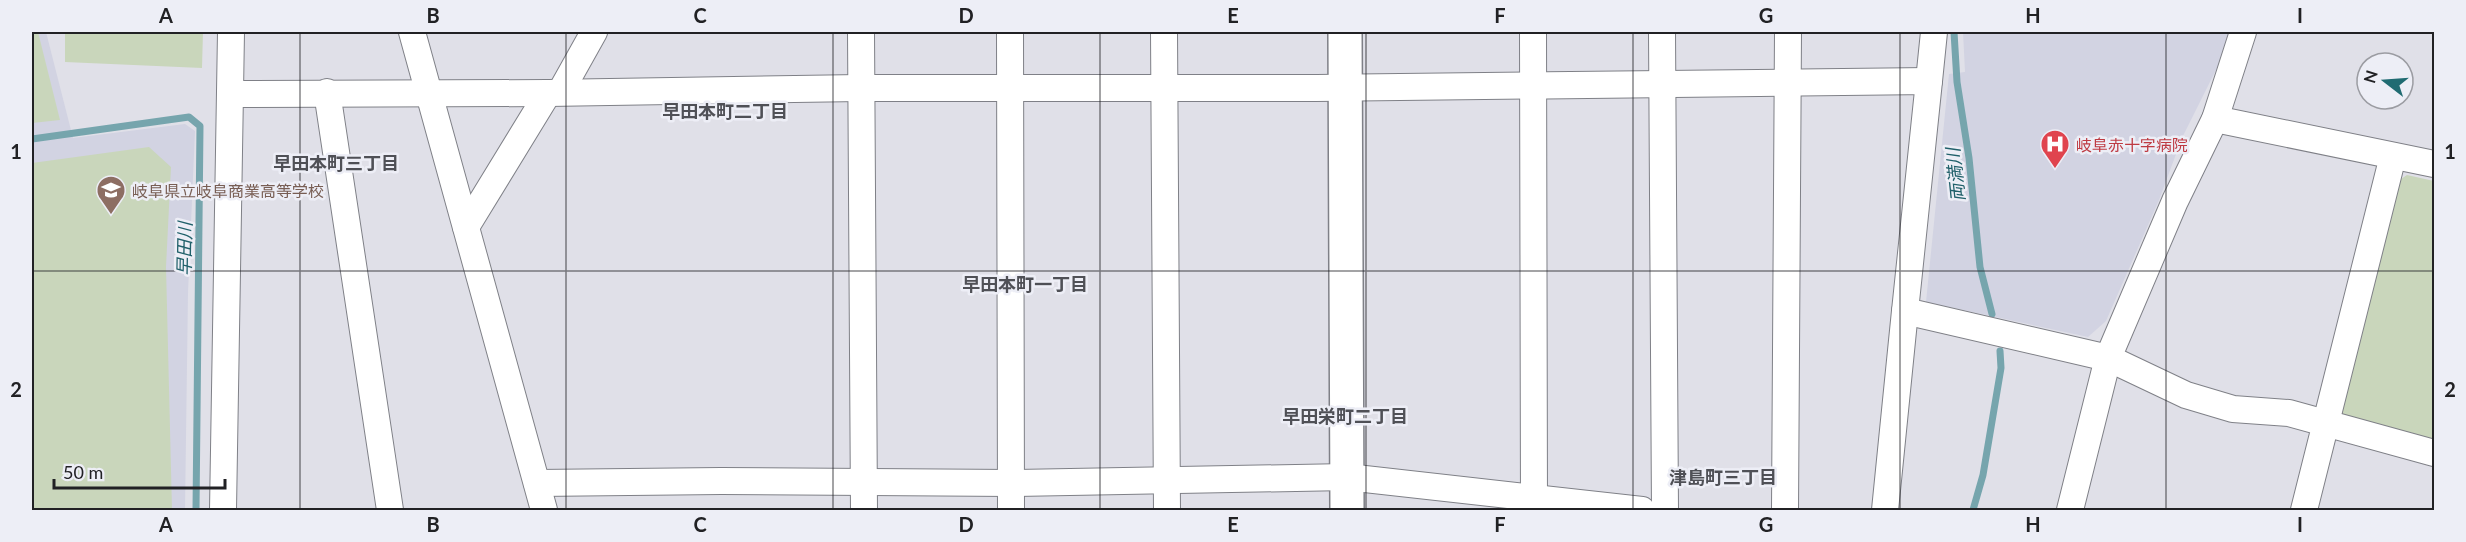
<svg xmlns="http://www.w3.org/2000/svg" width="2466" height="542" viewBox="0 0 2466 542" font-family="Lato,'Noto Sans JP',sans-serif">
	<style>
		.built { fill: #d2d3e2 }
		.green { fill: #c9d6bb }
		.lines { fill: none; stroke-linecap: round; stroke-linejoin: round }
		.stream { stroke: #76a5ad; stroke-width: 7 }
		.minor-casing { stroke: #7f8087; stroke-width: 28 }
		.tertiary-casing { stroke: #7f8087; stroke-width: 36 }
		.minor { stroke: #fff; stroke-width: 26 }
		.tertiary { stroke: #fff; stroke-width: 33 }
		.grid { fill: none; stroke: #212124; stroke-width: 1.5; stroke-opacity: 0.55 }
		.labels { text-anchor: middle; dominant-baseline: central; stroke-width: 5; stroke-linejoin: round; paint-order: stroke }
		.health-label { font-size: 16px; fill: #be3a42; stroke: #edeef6; text-anchor: start }
		.education-label { font-size: 16px; fill: #785e54; stroke: #edeef6; text-anchor: start }
		.neighbourhood-label { font-size: 18px; font-weight: bold; fill: #4f5056; stroke: #edeef6 }
		.water-label { font-size: 18px; font-style: italic; fill: #20606a; stroke: #edeef6 }
		.neatline { fill: none; stroke: #212124; stroke-width: 2 }
		.grid-label { font-size: 20px; text-anchor: middle; font-weight: bold; fill: #212124 }
	</style>
	<rect width="100%" height="100%" fill="#e0e0e8"/>
	<g class="built">
		<path d="M32,32H46L73,138L185,124L195,131L188,293L185,510H32Z"/>
		<path d="M1963,32H2233L2228,46L2182,138L2159,200L2106,321L2088,337L1926,302L1949,74L1965,72Z"/>
	</g>
	<g class="green">
		<path d="M32,32H38L60,120L32,123Z"/>
		<path d="M65,32H203L202,68L65,62Z"/>
		<path d="M149,147L171,167L166,267L172,510H32V163Z"/>
		<path d="M2407,175L2434,181V440L2342,416L2339,409L2398,181Z"/>
	</g>
	<g class="lines">
		<g class="stream">
			<path d="M1954,32L1957,82L1969,158L1980,267L1992,314"/>
			<path d="M32,139L189,117L200,126L196,510"/>
			<path d="M1973,510L1983,475L2001,368L2000,351"/>
		</g>
		<g class="minor-casing">
			<g id="minor">
				<path d="M412,32L544,510"/>
				<path d="M861,32L864,510"/>
				<path d="M1010,32L1011,510"/>
				<path d="M1164,32L1167,510"/>
				<path d="M1533,32L1534,510"/>
				<path d="M1662,32L1665,510"/>
				<path d="M1929,81L1934,32"/>
				<path d="M561,91L594,32"/>
				<path d="M327,92L390,510"/>
				<path d="M230,94L548,93L860,88H1316L1929,81L1905,311L2108,358L2186,395L2233,409L2289,413L2434,453"/>
				<path d="M2215,119L2434,164"/>
				<path d="M466,227L548,93"/>
				<path d="M537,483L721,481L1012,483L1347,477L1642,510"/>
				<path d="M223,510L231,32"/>
				<path d="M1785,510L1788,32"/>
				<path d="M1885,510L1905,311"/>
				<path d="M2070,510L2108,358L2175,201L2215,119L2243,32"/>
				<path d="M2304,510L2393,156"/>
			</g>
		</g>
		<g class="tertiary-casing">
			<path id="tertiary" d="M1345,32L1347,510"/>
		</g>
		<use href="#minor" class="minor"/>
		<use href="#tertiary" class="tertiary"/>
	</g>
	<path class="grid" d="M300,32V510M566,32V510M833,32V510M1100,32V510M1366,32V510M1633,32V510M1900,32V510M2166,32V510M32,271H2434"/>
	<defs>
		<g id="hospital-pin" transform="scale(1.5)"><path d="M0 17L-7.5 6A9.5 9.5 0 1 1 7.5 6Z" fill="#e0444e" stroke="#edeef6"/><path d="M-5-5h3v3.5h4V-5h3V5h-3V1.5h-4V5h-3Z" fill="#fff"/></g>
		<g id="school-pin" transform="scale(1.5)"><path d="M0 17L-7.5 6A9.5 9.5 0 1 1 7.5 6Z" fill="#8d6e63" stroke="#edeef6"/><path d="M0-5L7-2L0 1L-7-2ZM-4 1L0 2.5L4 1V4Q0 6-4 4Z" fill="#fff"/></g>
	</defs>
	<g fill-rule="evenodd">
		<use href="#hospital-pin" x="2055" y="144"/>
		<use href="#school-pin" x="111" y="190"/>
	</g>
	<g class="labels">
		<g class="health-label">
			<text x="2076" y="144">岐阜赤十字病院</text>
		</g>
		<g class="education-label">
			<text x="132" y="190">岐阜県立岐阜商業高等学校</text>
		</g>
		<g class="neighbourhood-label">
			<text x="725" y="111">早田本町二丁目</text>
			<text x="336" y="163">早田本町三丁目</text>
			<text x="1025" y="284">早田本町一丁目</text>
			<text x="1345" y="416">早田栄町二丁目</text>
			<text x="1723" y="477">津島町三丁目</text>
		</g>
		<g class="water-label">
			<text transform="translate(1955 175) rotate(-96)">両満川</text>
			<text transform="translate(184 249) rotate(-89)">早田川</text>
		</g>
	</g>
	<rect width="2466" height="542" fill="none" stroke="#edeef6" stroke-width="66"/>
	<g transform="translate(2385 81) rotate(287)"><circle r="28" fill="#edeef6" stroke="#9b9ca2" stroke-width="1.5"/>
	<path d="M0-4.5L10 22L0 15L-10 22Z" fill="#206b72"/>
	<text y="-9" font-size="16" font-weight="bold" text-anchor="middle" fill="#212124">N</text>
	</g>
	<path d="M54 479v9h171v-9" fill="none" stroke="#212124" stroke-width="3"/>
	<text x="63" y="479" font-size="18" fill="#212124" stroke="#edeef6" stroke-width="4.5" paint-order="stroke">50 m</text>
	<rect x="33" y="33" width="2400" height="476" class="neatline"/>
	<g class="grid-label">
		<text x="166" y="23">A</text>
		<text x="433" y="23">B</text>
		<text x="700" y="23">C</text>
		<text x="966" y="23">D</text>
		<text x="1233" y="23">E</text>
		<text x="1500" y="23">F</text>
		<text x="1766" y="23">G</text>
		<text x="2033" y="23">H</text>
		<text x="2300" y="23">I</text>
		<text x="16" y="159">1</text>
		<text x="2450" y="159">1</text>
		<text x="16" y="397">2</text>
		<text x="2450" y="397">2</text>
		<text x="166" y="532">A</text>
		<text x="433" y="532">B</text>
		<text x="700" y="532">C</text>
		<text x="966" y="532">D</text>
		<text x="1233" y="532">E</text>
		<text x="1500" y="532">F</text>
		<text x="1766" y="532">G</text>
		<text x="2033" y="532">H</text>
		<text x="2300" y="532">I</text>
	</g>
</svg>
